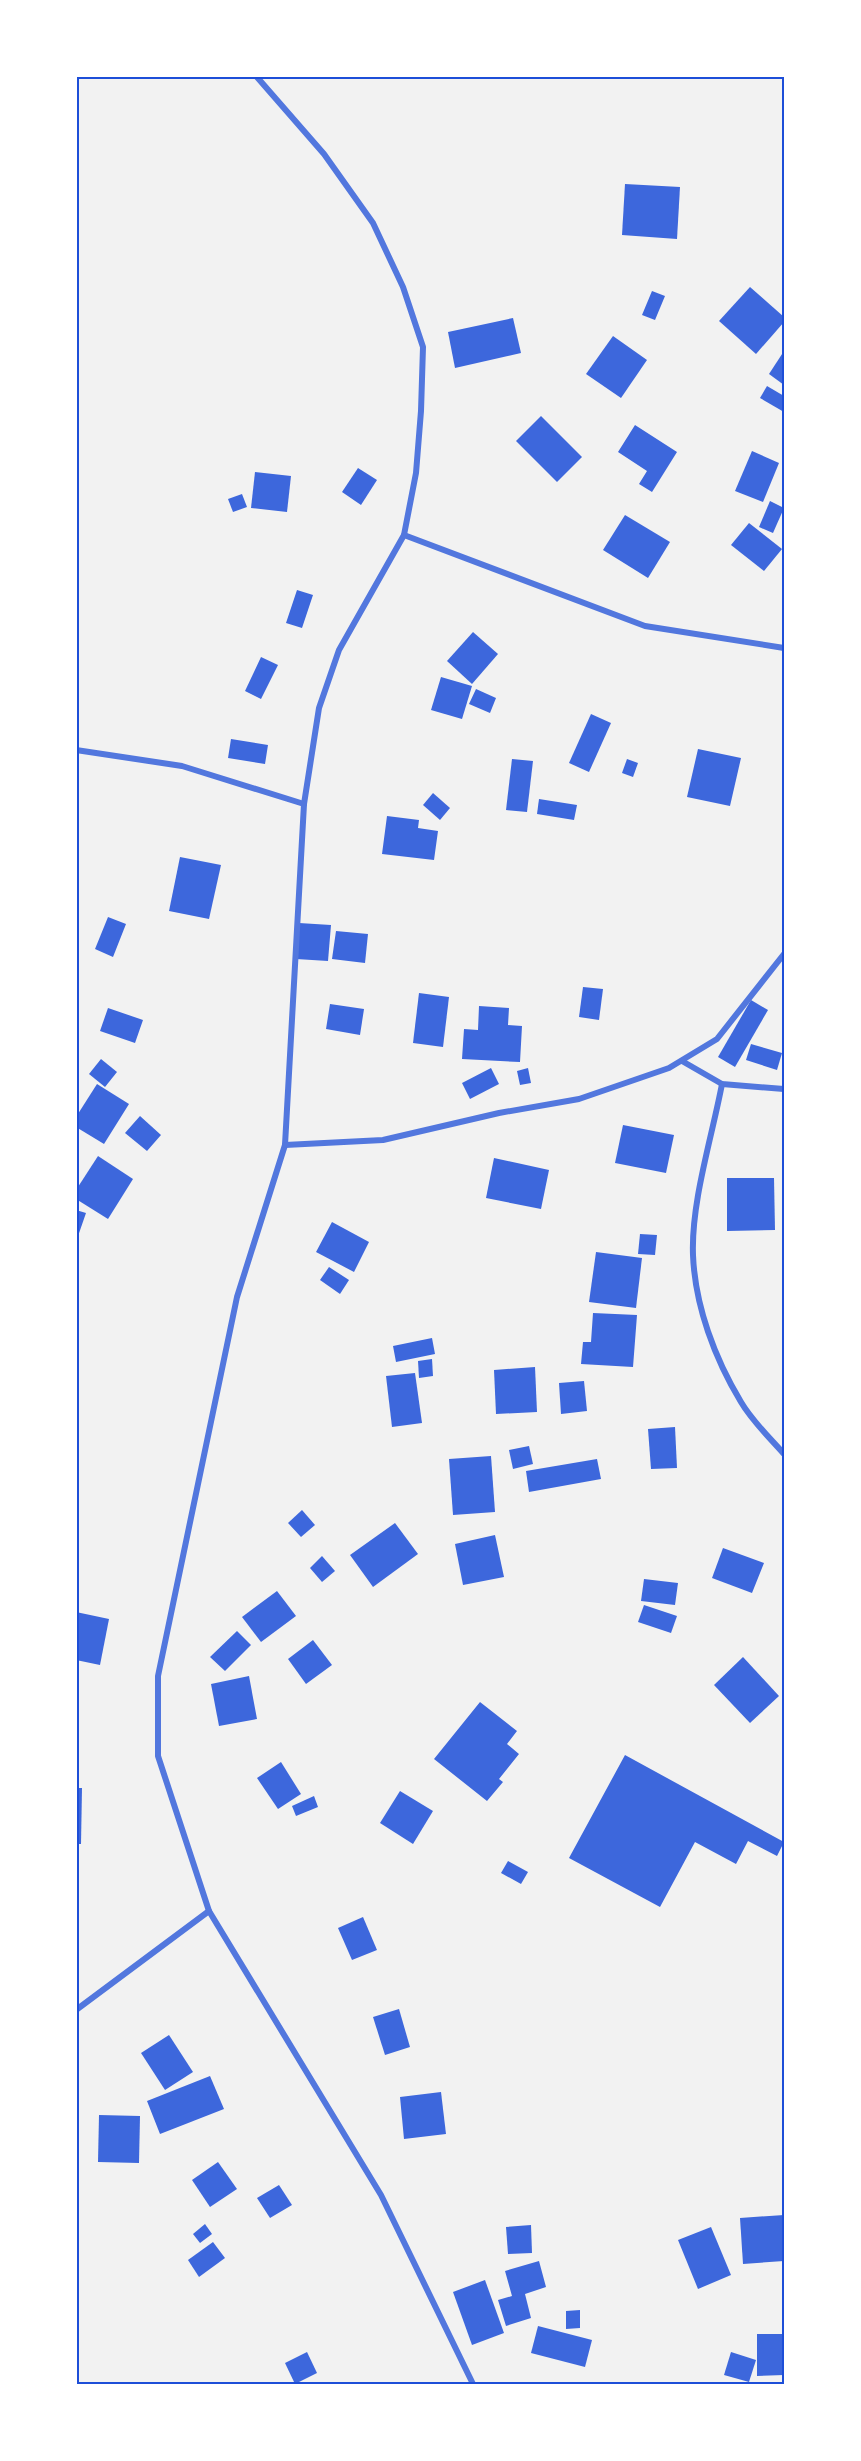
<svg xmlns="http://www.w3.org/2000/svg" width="861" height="2461" viewBox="0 0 861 2461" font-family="Rubik,sans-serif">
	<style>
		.building { fill: #3d67dc }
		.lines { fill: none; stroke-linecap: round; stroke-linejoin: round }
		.minor { stroke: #5277de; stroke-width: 6 }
		.neatline { fill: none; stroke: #1d4ed8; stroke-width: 2 }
	</style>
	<rect width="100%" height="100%" fill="#f2f2f2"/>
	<g class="building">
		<path d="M625,184L680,187L677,239L622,235Z"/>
		<path d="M750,287L784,317V322L756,354L719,321Z"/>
		<path d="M652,291L665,296L655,320L642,315Z"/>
		<path d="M513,318L521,353L455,368L448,332Z"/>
		<path d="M613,336L647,360L621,398L586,374Z"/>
		<path d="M784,351V385L769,374Z"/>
		<path d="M767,386L784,396V412L760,398Z"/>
		<path d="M541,416L582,457L557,482L516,441Z"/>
		<path d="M635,425L677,452L652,492L639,484L647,471L618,452Z"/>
		<path d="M752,451L779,463L763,502L735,491Z"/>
		<path d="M358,468L377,480L361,505L342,492Z"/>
		<path d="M255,472L291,476L287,512L251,508Z"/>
		<path d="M242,494L247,507L233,512L228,499Z"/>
		<path d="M770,501L784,508L773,533L759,527Z"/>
		<path d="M625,515L670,542L648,578L603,550Z"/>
		<path d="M749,523L782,549L764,571L731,545Z"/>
		<path d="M297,590L313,595L302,628L286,623Z"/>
		<path d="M473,632L498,654L472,684L447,661Z"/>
		<path d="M261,657L278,665L261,699L245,691Z"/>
		<path d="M441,677L472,686L462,719L431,710Z"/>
		<path d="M476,689L496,698L490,713L469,704Z"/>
		<path d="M591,714L611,723L589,772L569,763Z"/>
		<path d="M231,739L268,745L265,764L228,758Z"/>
		<path d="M698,749L741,758L730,806L687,797Z"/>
		<path d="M512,759L533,761L527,812L506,810Z"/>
		<path d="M627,759L638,763L633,777L622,773Z"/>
		<path d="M433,793L450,808L440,820L423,805Z"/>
		<path d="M539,799L577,805L574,820L537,814Z"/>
		<path d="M387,816L419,820L418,828L438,831L434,860L382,854Z"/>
		<path d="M180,857L221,865L209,919L169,911Z"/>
		<path d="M108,917L126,924L113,957L95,949Z"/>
		<path d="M299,923L331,925L328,961L296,959Z"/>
		<path d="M336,931L368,934L365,963L332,959Z"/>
		<path d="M583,987L603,989L599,1020L579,1017Z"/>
		<path d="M419,993L449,997L443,1047L413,1043Z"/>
		<path d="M751,1000L768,1010L735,1067L718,1057Z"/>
		<path d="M330,1004L364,1009L360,1035L326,1029Z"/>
		<path d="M479,1006L509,1008L508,1025L522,1026L520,1062L462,1059L464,1029L478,1030Z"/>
		<path d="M108,1008L143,1020L135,1043L100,1031Z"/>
		<path d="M751,1044L782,1053L777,1070L746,1060Z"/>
		<path d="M101,1059L117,1072L105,1087L89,1074Z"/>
		<path d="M491,1068L499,1084L470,1099L462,1083Z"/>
		<path d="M528,1068L531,1083L520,1085L517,1071Z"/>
		<path d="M97,1084L129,1104L104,1144L76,1127V1117Z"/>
		<path d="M140,1116L161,1135L147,1151L125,1133Z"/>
		<path d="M623,1125L674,1135L666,1173L615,1163Z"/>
		<path d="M98,1156L133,1179L108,1219L76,1199V1190Z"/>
		<path d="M494,1158L549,1170L541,1209L486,1198Z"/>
		<path d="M727,1178H774L775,1230L727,1231Z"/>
		<path d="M76,1210L86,1213L77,1239H76Z"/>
		<path d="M332,1222L369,1242L354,1272L316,1252Z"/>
		<path d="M640,1234L657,1235L655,1255L638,1254Z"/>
		<path d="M596,1252L642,1258L636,1308L589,1302Z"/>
		<path d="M329,1267L349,1280L340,1294L320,1280Z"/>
		<path d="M593,1313L637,1315L633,1367L581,1364L583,1342H591Z"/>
		<path d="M432,1338L435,1354L396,1362L393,1346Z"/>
		<path d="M432,1359L433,1376L419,1378L418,1361Z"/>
		<path d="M535,1367L537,1412L496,1414L494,1370Z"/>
		<path d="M415,1373L422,1423L392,1427L386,1376Z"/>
		<path d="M584,1381L587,1411L561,1414L559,1383Z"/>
		<path d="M675,1427L677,1468L651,1469L648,1429Z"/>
		<path d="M529,1446L533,1464L513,1469L509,1450Z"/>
		<path d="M491,1456L495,1512L453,1515L449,1459Z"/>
		<path d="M597,1459L601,1479L529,1492L526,1471Z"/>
		<path d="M302,1510L315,1525L301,1537L288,1523Z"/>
		<path d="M395,1523L418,1554L373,1587L350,1555Z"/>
		<path d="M495,1535L504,1577L463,1585L455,1544Z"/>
		<path d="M723,1548L764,1563L752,1593L712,1578Z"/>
		<path d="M322,1556L335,1571L322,1582L310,1568Z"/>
		<path d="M644,1579L678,1583L675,1605L641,1601Z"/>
		<path d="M277,1591L296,1616L261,1642L242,1617Z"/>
		<path d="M644,1605L677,1616L671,1633L638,1622Z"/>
		<path d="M76,1612L109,1619L100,1665L76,1660Z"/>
		<path d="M237,1631L251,1645L225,1671L210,1657Z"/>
		<path d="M313,1640L332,1665L306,1684L288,1659Z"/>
		<path d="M743,1657L779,1696L750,1723L714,1685Z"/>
		<path d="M249,1676L257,1719L219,1726L211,1684Z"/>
		<path d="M480,1702L517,1731L507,1744L519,1754L499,1779L503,1782L487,1801L434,1759Z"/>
		<path d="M625,1755L784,1842L777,1856L748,1841L736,1864L695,1842L660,1907L569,1858Z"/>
		<path d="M281,1762L301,1794L278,1809L257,1778Z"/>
		<path d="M76,1788H82L81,1844H76Z"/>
		<path d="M400,1791L433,1811L413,1844L380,1823Z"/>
		<path d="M314,1796L318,1807L296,1816L292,1806Z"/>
		<path d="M508,1861L528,1872L521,1884L501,1873Z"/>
		<path d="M363,1917L377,1950L352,1960L338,1928Z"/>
		<path d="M399,2009L410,2047L385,2055L373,2017Z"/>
		<path d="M169,2035L193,2072L165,2090L141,2053Z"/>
		<path d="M210,2076L224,2109L160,2134L147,2101Z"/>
		<path d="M441,2092L446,2134L404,2139L400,2097Z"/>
		<path d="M99,2115L140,2116L139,2163L98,2162Z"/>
		<path d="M218,2162L237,2189L210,2207L192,2180Z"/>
		<path d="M279,2185L292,2205L270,2218L257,2198Z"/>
		<path d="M784,2215V2261L743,2264L740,2218Z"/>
		<path d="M205,2224L212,2234L200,2243L193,2234Z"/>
		<path d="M531,2225L532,2253L508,2254L506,2227Z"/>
		<path d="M711,2227L731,2275L698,2289L678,2240Z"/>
		<path d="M213,2242L225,2258L199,2277L188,2260Z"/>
		<path d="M539,2261L546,2287L525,2294L531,2318L506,2326L498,2300L512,2296L505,2271Z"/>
		<path d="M485,2280L504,2333L472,2345L453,2292Z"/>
		<path d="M580,2310V2328L566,2329V2311Z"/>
		<path d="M538,2326L592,2340L585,2367L531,2353Z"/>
		<path d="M757,2334H784V2375L757,2376Z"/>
		<path d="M307,2352L317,2373L295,2384L285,2363Z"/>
		<path d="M731,2352L756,2360L749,2382L724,2375Z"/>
	</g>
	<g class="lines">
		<g class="minor">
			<path d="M256,76L324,154L373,223L403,287L423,347L421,411L416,473L404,535L339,650L319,708L304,804L285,1145L237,1297L158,1676V1756L209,1911L381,2195L473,2384"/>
			<path d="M404,535L645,626L784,648"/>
			<path d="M76,750L182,766L304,804"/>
			<path d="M682,1061L722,1084L784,1089"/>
			<path d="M722,1084C712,1137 691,1202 693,1255C695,1306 715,1359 741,1402C752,1421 770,1438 784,1454"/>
			<path d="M285,1145L383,1140L499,1113L579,1099L669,1068L717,1039L784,954"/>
			<path d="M76,2010L209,1911"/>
		</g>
	</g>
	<rect width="861" height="2461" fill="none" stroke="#ffffff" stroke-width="156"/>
	<rect x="78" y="78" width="705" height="2305" class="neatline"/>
</svg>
